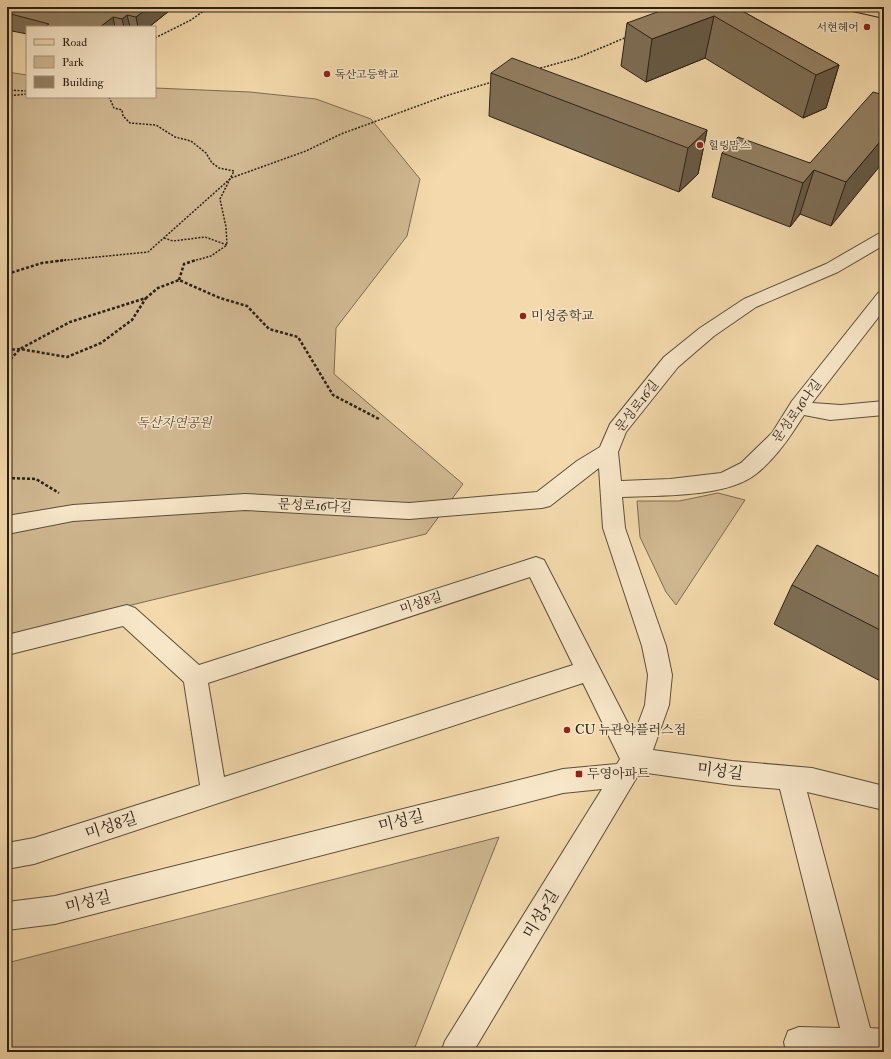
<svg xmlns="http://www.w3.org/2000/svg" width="891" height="1059" viewBox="0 0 891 1059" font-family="'IM FELL Double Pica','Noto Serif KR',serif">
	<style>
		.green { fill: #d1b992; stroke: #7e6c54 }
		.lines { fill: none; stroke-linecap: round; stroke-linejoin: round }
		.minor-casing { stroke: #5c4e3b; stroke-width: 2 }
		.major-casing { stroke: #2a1f16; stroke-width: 2 }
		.path-far1 { stroke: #2a1f16; stroke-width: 1.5; stroke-dasharray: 2 1.5; stroke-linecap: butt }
		.path { stroke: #2a1f16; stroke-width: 2.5; stroke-dasharray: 3 2; stroke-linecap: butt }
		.minor { fill: #f7e6c8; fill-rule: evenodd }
		.major { fill: #f3d9ab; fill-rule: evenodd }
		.wall { fill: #7e6e55; stroke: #2a1f16 }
		.shaded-wall { fill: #675a45; stroke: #2a1f16 }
		.building { fill: #938063; stroke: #2a1f16 }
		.poi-dot { fill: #8f2418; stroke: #f7e6c8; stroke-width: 1.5 }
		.labels { text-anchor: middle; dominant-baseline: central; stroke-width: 3; stroke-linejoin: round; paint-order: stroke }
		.far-poi-label { font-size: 11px; fill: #2a1f16; stroke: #f7e6c8; text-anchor: start }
		.poi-label { font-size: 13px; fill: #2a1f16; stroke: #f7e6c8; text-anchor: start }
		.street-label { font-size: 13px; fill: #2a1f16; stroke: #f7e6c8 }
		.park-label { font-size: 13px; font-style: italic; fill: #5c4d3b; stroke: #f7e6c8 }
		.near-street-label { font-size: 16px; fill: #2a1f16; stroke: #f7e6c8 }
	</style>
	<rect width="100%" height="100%" fill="#f3d9ab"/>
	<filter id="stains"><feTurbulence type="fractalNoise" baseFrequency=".005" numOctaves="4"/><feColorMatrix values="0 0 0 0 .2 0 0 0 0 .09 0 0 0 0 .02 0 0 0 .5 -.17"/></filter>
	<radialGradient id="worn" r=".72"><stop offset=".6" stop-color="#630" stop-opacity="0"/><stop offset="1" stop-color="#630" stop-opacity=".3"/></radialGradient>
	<g class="green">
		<path d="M7,72L27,75V97H155V88L250,92L316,99L371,119L420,179L407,236L336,328L334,374L463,484L426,534L7,635Z"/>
		<path d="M718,493L745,500L676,605L666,592L640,537L637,501H679Z"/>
		<path d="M499,837L413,1052H7V963Z"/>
	</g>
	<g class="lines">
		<g class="minor-casing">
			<path id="minor" d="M884,233V245L838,272L756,307L714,336L678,367L626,432L618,452L621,481L670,479L721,473L741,463L772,433L792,401L878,293L884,291V310L812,403L841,405L884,401V415L830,420L804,415C790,437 776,458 756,474C726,498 660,495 622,497L625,528L666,646L672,675L669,705L653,750L732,761L812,768L884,786V810L807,792L870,1028L884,1029V1052H786L784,1042L788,1031L799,1027L840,1028L780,789L732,785L640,772L473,1052H441L445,1041L602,789L563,793L55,924L7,930V902L55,896L563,769L617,764L620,759L583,683L34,864L7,869V843L34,838L200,785L184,682L123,626L7,655V635L127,605L135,608L199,665L536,557L544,560L634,735L645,705L648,675L642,646L603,528L599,468L550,506L542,508L409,519L245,510L73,521L7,534V516L73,505L245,494L409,503L537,492L577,461L600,447L610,424L664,357L700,328L744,299L826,264L878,234ZM530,577L573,665L224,777L208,683Z"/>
		</g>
		<g class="major-casing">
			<path id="major" d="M846,7H871L884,10V18L848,10Z"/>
		</g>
		<g class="path-far1">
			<path d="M155,38L191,20L209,7"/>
			<path d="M537,69L577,58L627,37"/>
			<path d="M7,90L27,91"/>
			<path d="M7,96L27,94"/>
			<path d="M109,97L114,108L122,110L123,116L130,123L156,125L175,137L191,141L206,153L212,163L219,168L234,171L220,199L226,227L227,245"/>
			<path d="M164,238L173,241L205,237L227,245L211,256L193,261"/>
			<path d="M57,261L148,252L231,178L306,151L341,134L445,96L492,82"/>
		</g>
		<g class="path">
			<path d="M7,274L42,263L66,260"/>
			<path d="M179,280L184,264L196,260"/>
			<path d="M7,350L20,349L67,357L101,343L132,320L146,298"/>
			<path d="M7,363L20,349L70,322L146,298L158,288L179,280L220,298L247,306L269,329L298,337L333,395L379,419"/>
			<path d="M7,478L36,479L59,493"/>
		</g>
		<use href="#minor" class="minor"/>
		<use href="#major" class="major"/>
	</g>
	<g class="wall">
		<path d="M7,7L67,11L91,10L174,7L149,27H27V34L7,30Z"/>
		<path d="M735,7L839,65L826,108L803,118L705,58L646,82L621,66L627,23Z"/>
		<path d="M491,73L707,130L698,174L679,192L489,116Z"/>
		<path d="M884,95L831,226L800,214L790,227L712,197L722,153L810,163Z"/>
		<path d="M884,579V683L774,624L792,585Z"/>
	</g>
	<g class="shaded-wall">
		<path d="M149,7H174L149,27H138L136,17Z"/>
		<path d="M127,15L130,27H124L122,19Z"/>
		<path d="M714,16L705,58L646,82L652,39Z"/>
		<path d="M113,17L115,27H100Z"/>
		<path d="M839,65L826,108L803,118L816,75Z"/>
		<path d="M707,130L698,174L679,192L688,148Z"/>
		<path d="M884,137V161L831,226L846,182Z"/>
		<path d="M814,170L800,214L790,227L803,183Z"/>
	</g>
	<g class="building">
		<path d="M7,7H52L67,11L72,7H77L91,10L96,7H149L136,17L127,15L122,19L113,17L100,27H44L49,24L7,13Z"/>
		<path d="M671,7H735L839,65L816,75L714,16L652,39L627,23Z"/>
		<path d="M512,58L707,130L688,148L491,73Z"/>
		<path d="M873,92L884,95V137L846,182L814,170L803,183L722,153L738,137L810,163Z"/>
		<path d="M817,545L884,579V632L792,585Z"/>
	</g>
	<g class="poi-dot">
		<circle cx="867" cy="27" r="4"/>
		<circle cx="327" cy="74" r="4"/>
		<circle cx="700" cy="145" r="4"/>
		<circle cx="523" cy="316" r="4"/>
		<circle cx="567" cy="730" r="4"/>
		<rect x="575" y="770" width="8" height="8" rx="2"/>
	</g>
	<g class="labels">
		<g class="far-poi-label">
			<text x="859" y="27" text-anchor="end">서현헤어</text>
			<text x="335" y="74">독산고등학교</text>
			<text x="708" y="145">힐링맘스</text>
		</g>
		<g class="poi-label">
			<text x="531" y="316">미성중학교</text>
			<text x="575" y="730">CU 뉴관악플러스점</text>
			<text x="587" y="774">두영아파트</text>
		</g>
		<g class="street-label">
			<text transform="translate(637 406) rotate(-52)">문성로16길</text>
			<text transform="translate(797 411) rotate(-54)">문성로16나길</text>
			<text transform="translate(315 506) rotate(3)">문성로16다길</text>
			<text transform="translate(421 603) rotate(-18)">미성8길</text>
		</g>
		<g class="park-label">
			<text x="174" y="423">독산자연공원</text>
		</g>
		<g class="near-street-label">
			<text transform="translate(720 771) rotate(7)">미성길</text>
			<text transform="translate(401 821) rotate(-14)">미성길</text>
			<text transform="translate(111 826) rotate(-18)">미성8길</text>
			<text transform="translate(88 902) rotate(-14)">미성길</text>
			<text transform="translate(541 914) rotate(-59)">미성5길</text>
		</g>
	</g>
	<rect width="891" height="1059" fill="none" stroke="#f3d9ab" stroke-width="24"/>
	<rect x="8" y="8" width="875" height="1043" fill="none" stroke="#2a1f16" stroke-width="2"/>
	<rect x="12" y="12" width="867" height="1035" fill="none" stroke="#2a1f16"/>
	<rect x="26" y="26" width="130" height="72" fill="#f7e6c8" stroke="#a59681"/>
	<rect x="34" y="39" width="20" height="6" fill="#f3d9ab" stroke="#a59681"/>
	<text x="62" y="46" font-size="12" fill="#2a1f16">Road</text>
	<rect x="34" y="56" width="20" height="12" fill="#d1b992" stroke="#a59681"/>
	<text x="62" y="66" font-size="12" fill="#2a1f16">Park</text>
	<rect x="34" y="76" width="20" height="12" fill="#938063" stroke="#a59681"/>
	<text x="62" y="86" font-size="12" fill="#2a1f16">Building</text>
	<rect width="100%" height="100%" filter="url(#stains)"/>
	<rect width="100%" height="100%" fill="url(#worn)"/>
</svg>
